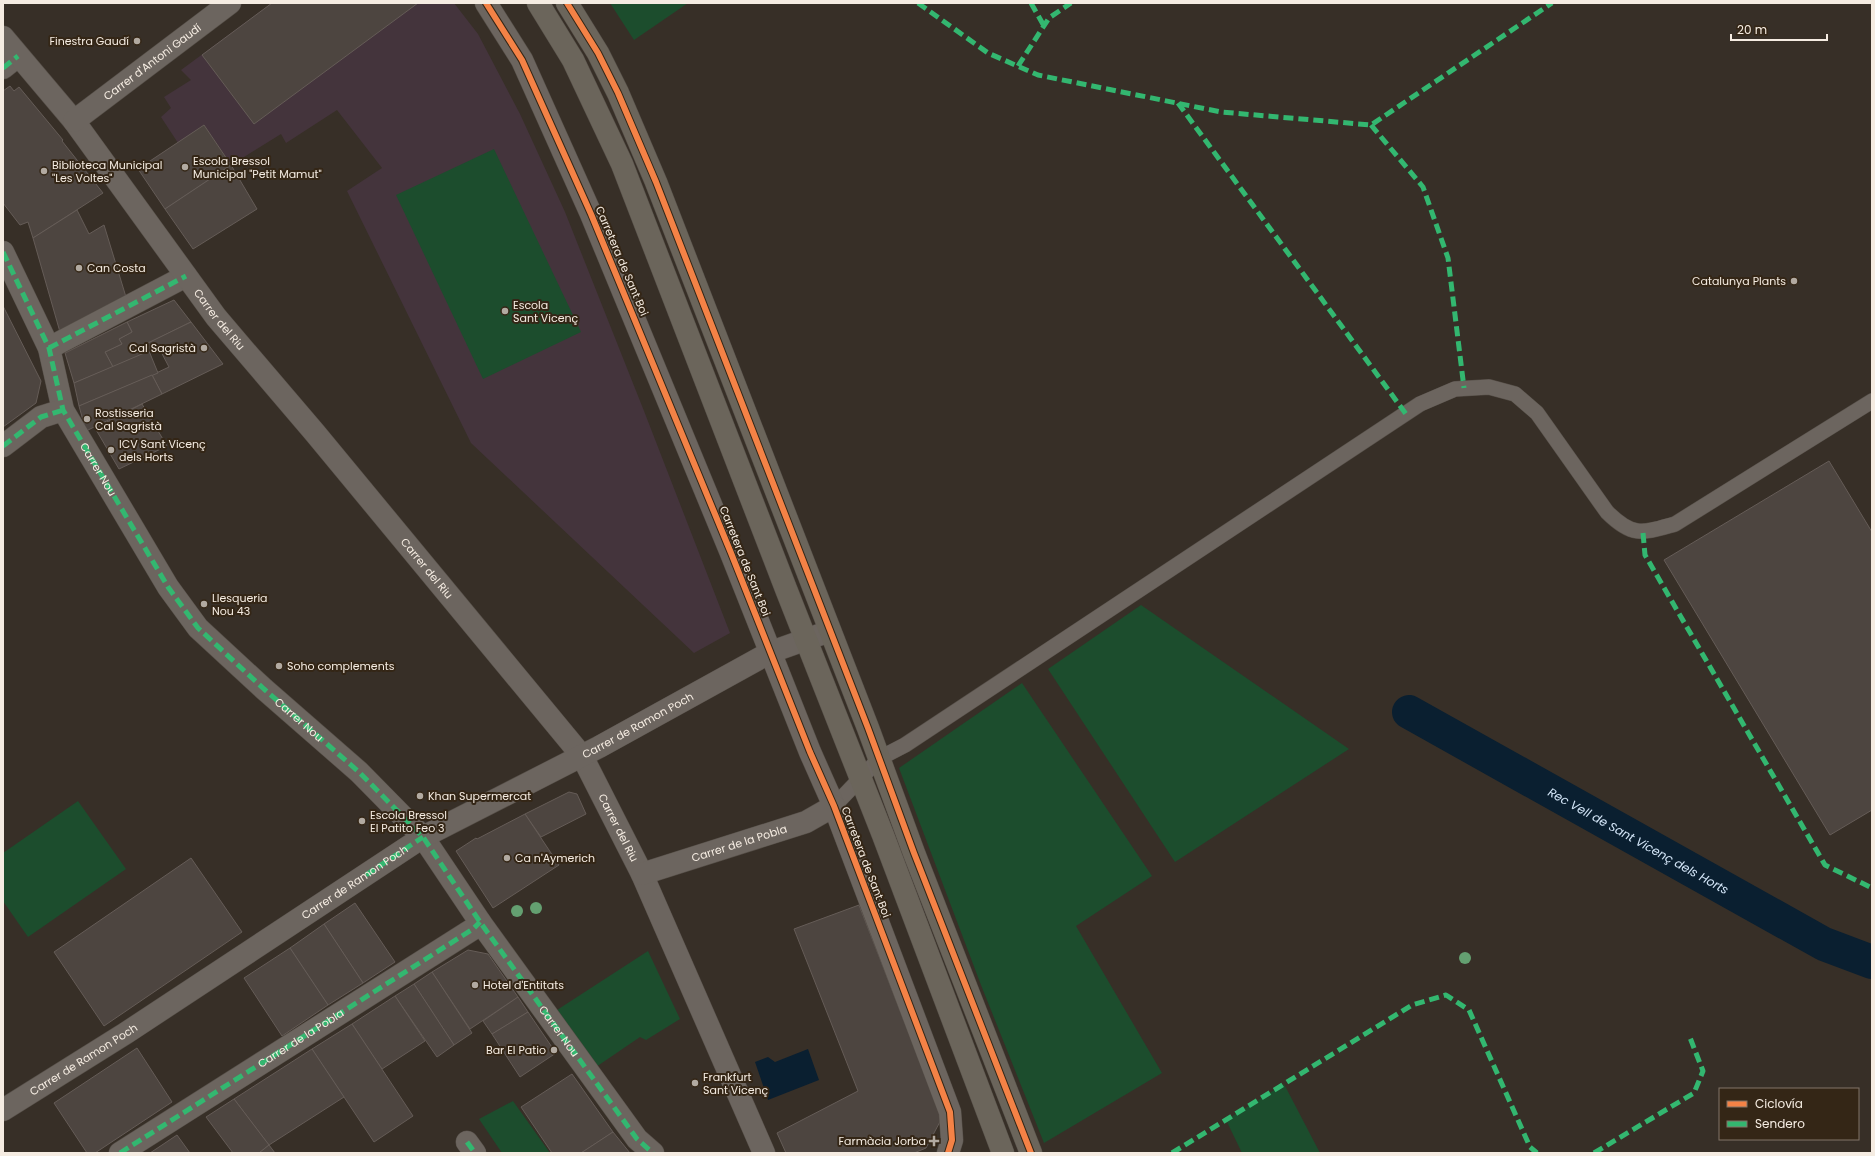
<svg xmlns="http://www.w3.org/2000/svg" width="1875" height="1156" viewBox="0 0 1875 1156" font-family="Poppins,sans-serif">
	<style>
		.education { fill: #44343c }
		.green { fill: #1c4d2d }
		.water { fill: #0a1f30 }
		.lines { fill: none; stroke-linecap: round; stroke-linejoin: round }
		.canal { stroke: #0a1f30; stroke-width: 34 }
		.building { fill: #4d4540; stroke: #655c57 }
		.service-casing { stroke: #554e47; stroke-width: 16 }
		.pedestrian-casing { stroke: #554e47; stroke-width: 23 }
		.minor-casing { stroke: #554e47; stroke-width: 23 }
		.primary-casing { stroke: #554e47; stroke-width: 23 }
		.service { stroke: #6c655f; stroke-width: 15 }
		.pedestrian { stroke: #6c655f; stroke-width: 22 }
		.minor { stroke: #6c655f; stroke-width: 22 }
		.primary { stroke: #6b655b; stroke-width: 22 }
		.quiet { stroke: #33b770; stroke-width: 5; stroke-dasharray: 10 5; stroke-linecap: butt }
		.cycleway-casing { stroke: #342616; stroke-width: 8 }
		.cycleway { stroke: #f48246; stroke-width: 6 }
		.tree { fill: #64a071 }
		.poi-dot { fill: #b2aaa1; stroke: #342616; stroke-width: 1.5 }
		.labels { text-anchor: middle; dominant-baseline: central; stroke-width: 4; stroke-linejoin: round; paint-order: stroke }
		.poi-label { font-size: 11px; fill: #f5ece2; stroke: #342616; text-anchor: start }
		.street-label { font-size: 11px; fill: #f5ece2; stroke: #342616 }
		.water-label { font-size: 12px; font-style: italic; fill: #d4e6f8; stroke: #342616 }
	</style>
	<rect width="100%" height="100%" fill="#372f27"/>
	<path class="education" d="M272,3H454L478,34L520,114L565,212L644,411L730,633L694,653L471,443L347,191L382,168L337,110L286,143L281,134L231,165L204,125L178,143L161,117L171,108L164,97L191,80L181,70Z"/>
	<g class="green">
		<path d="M610,3H688L634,40Z"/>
		<path d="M494,149L581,332L483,379L396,195Z"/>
		<path d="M1141,605L1349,749L1175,862L1048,669Z"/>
		<path d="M1022,683L1152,876L1076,926L1162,1073L1044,1143L981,985L899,768Z"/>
		<path d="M78,801L126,869L28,937L3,901V853Z"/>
		<path d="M648,951L680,1019L646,1040L640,1037L596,1067L557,1010Z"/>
		<path d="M1284,1084L1320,1153H1242L1226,1120Z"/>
		<path d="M513,1101L550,1153H502L479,1119Z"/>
	</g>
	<path class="water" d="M808,1049L819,1080L768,1100L755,1062L768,1057L775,1062Z"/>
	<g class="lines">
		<path class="canal" id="s1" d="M1409,712L1824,944L1872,962"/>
	</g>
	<g class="building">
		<path d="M272,3H418L254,124L202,55Z"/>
		<path d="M10,86L14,91L19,87L63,140L62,141L103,193L33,238L28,222L20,225L3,203V91Z"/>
		<path d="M204,125L231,165L165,209L138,169Z"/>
		<path d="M231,165L257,209L193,249L165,209Z"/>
		<path d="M77,210L89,234L104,225L126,297L60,332L33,238Z"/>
		<path d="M174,300L191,322L148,343L152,350L113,367L105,352L122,344L119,339L132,332L127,322Z"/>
		<path d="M3,306L41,381L36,403L3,427Z"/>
		<path d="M127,322L132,332L119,339L122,344L105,352L113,367L74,383L65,353Z"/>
		<path d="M191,322L223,364L162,394L152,375L169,367L159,348L152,352L148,343Z"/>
		<path d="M149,351L158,373L79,406L74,383Z"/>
		<path d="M152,375L162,394L86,431L79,406Z"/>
		<path d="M142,404L167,446L119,469L95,428Z"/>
		<path d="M1829,461L1872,532V810L1830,835L1664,560Z"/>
		<path d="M569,792L577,794L586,814L541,837L525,814Z"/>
		<path d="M525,814L559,865L493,908L456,851L476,838L477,839Z"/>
		<path d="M191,858L242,932L104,1026L54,952Z"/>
		<path d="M355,903L395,962L363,983L324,924Z"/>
		<path d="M859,905L942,1118L926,1148L914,1153H786L777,1133L858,1091L794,929Z"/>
		<path d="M324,924L363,983L328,1005L290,948Z"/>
		<path d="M290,948L328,1005L282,1036L244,978Z"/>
		<path d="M468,950L488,954L518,997L470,1029L432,972Z"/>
		<path d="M432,972L472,1033L454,1045L414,984Z"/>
		<path d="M414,984L454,1045L437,1057L395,996Z"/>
		<path d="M395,996L425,1041L382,1069L352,1024Z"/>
		<path d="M518,997L528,1012L492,1034L483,1021Z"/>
		<path d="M528,1012L556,1053L520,1077L492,1034Z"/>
		<path d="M352,1024L413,1116L374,1142L312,1049Z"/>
		<path d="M137,1048L172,1102L95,1153H87L54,1103Z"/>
		<path d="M312,1049L344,1097L269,1145L234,1099Z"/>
		<path d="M572,1074L613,1132L581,1153H552L521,1107Z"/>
		<path d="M234,1099L269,1145L259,1153H233L206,1117Z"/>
		<path d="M613,1132L630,1153H581Z"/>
		<path d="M177,1135L190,1153H150Z"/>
		<path d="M269,1145L275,1153H259Z"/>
	</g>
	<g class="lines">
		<g class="service-casing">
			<path id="service" d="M834,806L880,758L905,745L1420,404L1455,389L1489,387L1515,394L1537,413L1607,512C1633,538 1643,533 1675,524L1872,401"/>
		</g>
		<g class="pedestrian-casing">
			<g id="pedestrian">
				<path d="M3,68L18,56"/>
				<path id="s2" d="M3,252L49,348L63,410L168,587L198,628L264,689L359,772L423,837"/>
				<path d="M49,348L186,276"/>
				<path d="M3,446L41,417L63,410"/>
				<path d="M467,1142L475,1153"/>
			</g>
		</g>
		<g class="minor-casing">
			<g id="minor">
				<path d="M486,3L522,60L591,214L731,553L810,752L834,806L950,1112L952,1140L948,1153"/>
				<path id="s3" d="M3,37L74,121L216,317L315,433L582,756L642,874L764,1153"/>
				<path id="s4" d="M74,121L230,3"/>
				<path d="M423,837L480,922L637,1139L653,1153"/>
				<path id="s5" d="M642,874L806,822L834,806"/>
				<path id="s6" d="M3,1110L126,1033L423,837L599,747L771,652L830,631"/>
				<path id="s7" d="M120,1153L473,929L480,922"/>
			</g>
		</g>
		<g class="primary-casing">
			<g id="primary">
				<path d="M538,3L573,60L622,164L786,589L883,835L1003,1153"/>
				<path d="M567,3L598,53L618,93L656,182L868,728L914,853L1031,1153"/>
			</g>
		</g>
		<use href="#service" class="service"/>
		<use href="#pedestrian" class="pedestrian"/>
		<use href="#minor" class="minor"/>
		<use href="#primary" class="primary"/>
		<g class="quiet">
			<path d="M918,3L988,53L1038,75L1221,112L1371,125L1552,3"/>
			<path d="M1031,3L1044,26"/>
			<path d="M1018,66L1049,18L1071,3"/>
			<path d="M3,68L18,56"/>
			<path d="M1178,103L1406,414"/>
			<path d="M1371,125L1423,187L1448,258L1464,388"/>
			<path id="s8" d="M3,252L49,348L63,410L168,587L198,628L264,689L359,772L423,837L480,922L637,1139L653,1153"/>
			<path d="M49,348L186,276"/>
			<path d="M3,446L41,417L63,410"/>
			<path d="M1643,533L1645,555L1825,865L1872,888"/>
			<path d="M366,875L423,837"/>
			<path d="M467,1142L475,1153"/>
			<path d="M120,1153L473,929L480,922"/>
			<path d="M1172,1153L1412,1005L1446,995L1469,1010L1530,1147L1537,1153"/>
			<path d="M1594,1153L1694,1093L1703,1071L1689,1035"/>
		</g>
		<g class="cycleway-casing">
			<g id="cycleway">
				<path d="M486,3L522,60L591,214L731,553L810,752L834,806L950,1112L952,1140L948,1153"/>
				<path d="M567,3L598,53L618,93L656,182L868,728L914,853L1031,1153"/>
			</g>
		</g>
		<use href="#cycleway" class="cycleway"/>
	</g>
	<g class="tree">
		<circle cx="536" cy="908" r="6"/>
		<circle cx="517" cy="911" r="6"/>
		<circle cx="1465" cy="958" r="6"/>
	</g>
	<g class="poi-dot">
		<circle cx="137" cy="41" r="4"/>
		<circle cx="185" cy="167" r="4"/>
		<circle cx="44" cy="171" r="4"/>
		<circle cx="79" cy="268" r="4"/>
		<circle cx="1794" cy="281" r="4"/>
		<circle cx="505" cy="311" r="4"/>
		<circle cx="204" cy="348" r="4"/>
		<circle cx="87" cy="419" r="4"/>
		<circle cx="111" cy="450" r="4"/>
		<circle cx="204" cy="604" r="4"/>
		<circle cx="279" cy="666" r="4"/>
		<circle cx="420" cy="796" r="4"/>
		<circle cx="362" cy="821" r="4"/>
		<circle cx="507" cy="858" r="4"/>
		<circle cx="475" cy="985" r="4"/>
		<circle cx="554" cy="1050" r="4"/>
		<circle cx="695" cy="1083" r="4"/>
		<path d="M932 1135h4v4h4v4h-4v4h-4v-4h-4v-4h4z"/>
	</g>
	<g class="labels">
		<g class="poi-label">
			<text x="129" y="41" text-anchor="end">Finestra Gaudí</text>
			<text x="193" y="161">Escola Bressol<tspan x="193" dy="13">Municipal "Petit Mamut"</tspan></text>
			<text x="52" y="165">Biblioteca Municipal<tspan x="52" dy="13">"Les Voltes"</tspan></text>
			<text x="87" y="268">Can Costa</text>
			<text x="1786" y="281" text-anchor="end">Catalunya Plants</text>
			<text x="513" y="305">Escola<tspan x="513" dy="13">Sant Vicenç</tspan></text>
			<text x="196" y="348" text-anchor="end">Cal Sagristà</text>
			<text x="95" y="413">Rostisseria<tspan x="95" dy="13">Cal Sagristà</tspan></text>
			<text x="119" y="444">ICV Sant Vicenç<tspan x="119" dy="13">dels Horts</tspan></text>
			<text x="212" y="598">Llesqueria<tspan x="212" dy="13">Nou 43</tspan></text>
			<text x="287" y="666">Soho complements</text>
			<text x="428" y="796">Khan Supermercat</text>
			<text x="370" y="815">Escola Bressol<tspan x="370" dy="13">El Patito Feo 3</tspan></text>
			<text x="515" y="858">Ca n'Aymerich</text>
			<text x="483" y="985">Hotel d'Entitats</text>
			<text x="546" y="1050" text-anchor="end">Bar El Patio</text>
			<text x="703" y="1077">Frankfurt<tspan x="703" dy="13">Sant Vicenç</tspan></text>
			<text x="926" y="1141" text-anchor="end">Farmàcia Jorba</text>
		</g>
		<g class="street-label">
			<text stroke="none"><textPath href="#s4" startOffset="98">Carrer d'Antoni Gaudí</textPath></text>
			<text transform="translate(622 261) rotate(67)">Carretera de Sant Boi</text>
			<text stroke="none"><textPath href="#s3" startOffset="356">Carrer del Riu</textPath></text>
			<text stroke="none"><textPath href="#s2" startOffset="239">Carrer Nou</textPath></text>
			<text transform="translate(745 561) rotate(68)">Carretera de Sant Boi</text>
			<text stroke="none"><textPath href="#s3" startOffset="680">Carrer del Riu</textPath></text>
			<text stroke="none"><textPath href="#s2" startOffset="563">Carrer Nou</textPath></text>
			<text stroke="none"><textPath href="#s6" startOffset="743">Carrer de Ramon Poch</textPath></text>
			<text stroke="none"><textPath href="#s3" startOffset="1004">Carrer del Riu</textPath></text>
			<text stroke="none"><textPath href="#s5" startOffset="102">Carrer de la Pobla</textPath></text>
			<text transform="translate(866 862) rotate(69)">Carretera de Sant Boi</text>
			<text stroke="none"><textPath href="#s6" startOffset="419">Carrer de Ramon Poch</textPath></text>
			<text stroke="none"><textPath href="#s8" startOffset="971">Carrer Nou</textPath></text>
			<text stroke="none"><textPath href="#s7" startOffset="214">Carrer de la Pobla</textPath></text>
			<text stroke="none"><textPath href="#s6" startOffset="95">Carrer de Ramon Poch</textPath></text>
		</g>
		<g class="water-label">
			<text stroke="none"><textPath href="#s1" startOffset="263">Rec Vell de Sant Vicenç dels Horts</textPath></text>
		</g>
	</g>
	<rect width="1875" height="1156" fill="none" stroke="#f5ece2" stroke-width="8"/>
	<rect x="1719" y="1088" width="140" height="52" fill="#342616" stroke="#817568"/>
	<rect x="1727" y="1101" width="20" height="6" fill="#f48246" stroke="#817568"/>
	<text x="1755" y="1108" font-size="12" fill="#f5ece2">Ciclovía</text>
	<rect x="1727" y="1121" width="20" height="6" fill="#33b770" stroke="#817568"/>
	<text x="1755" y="1128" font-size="12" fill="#f5ece2">Sendero</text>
	<path d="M1731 34v6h96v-6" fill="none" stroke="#f5ece2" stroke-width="2"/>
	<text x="1737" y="34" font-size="12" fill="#f5ece2" stroke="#342616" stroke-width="3" paint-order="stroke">20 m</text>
</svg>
